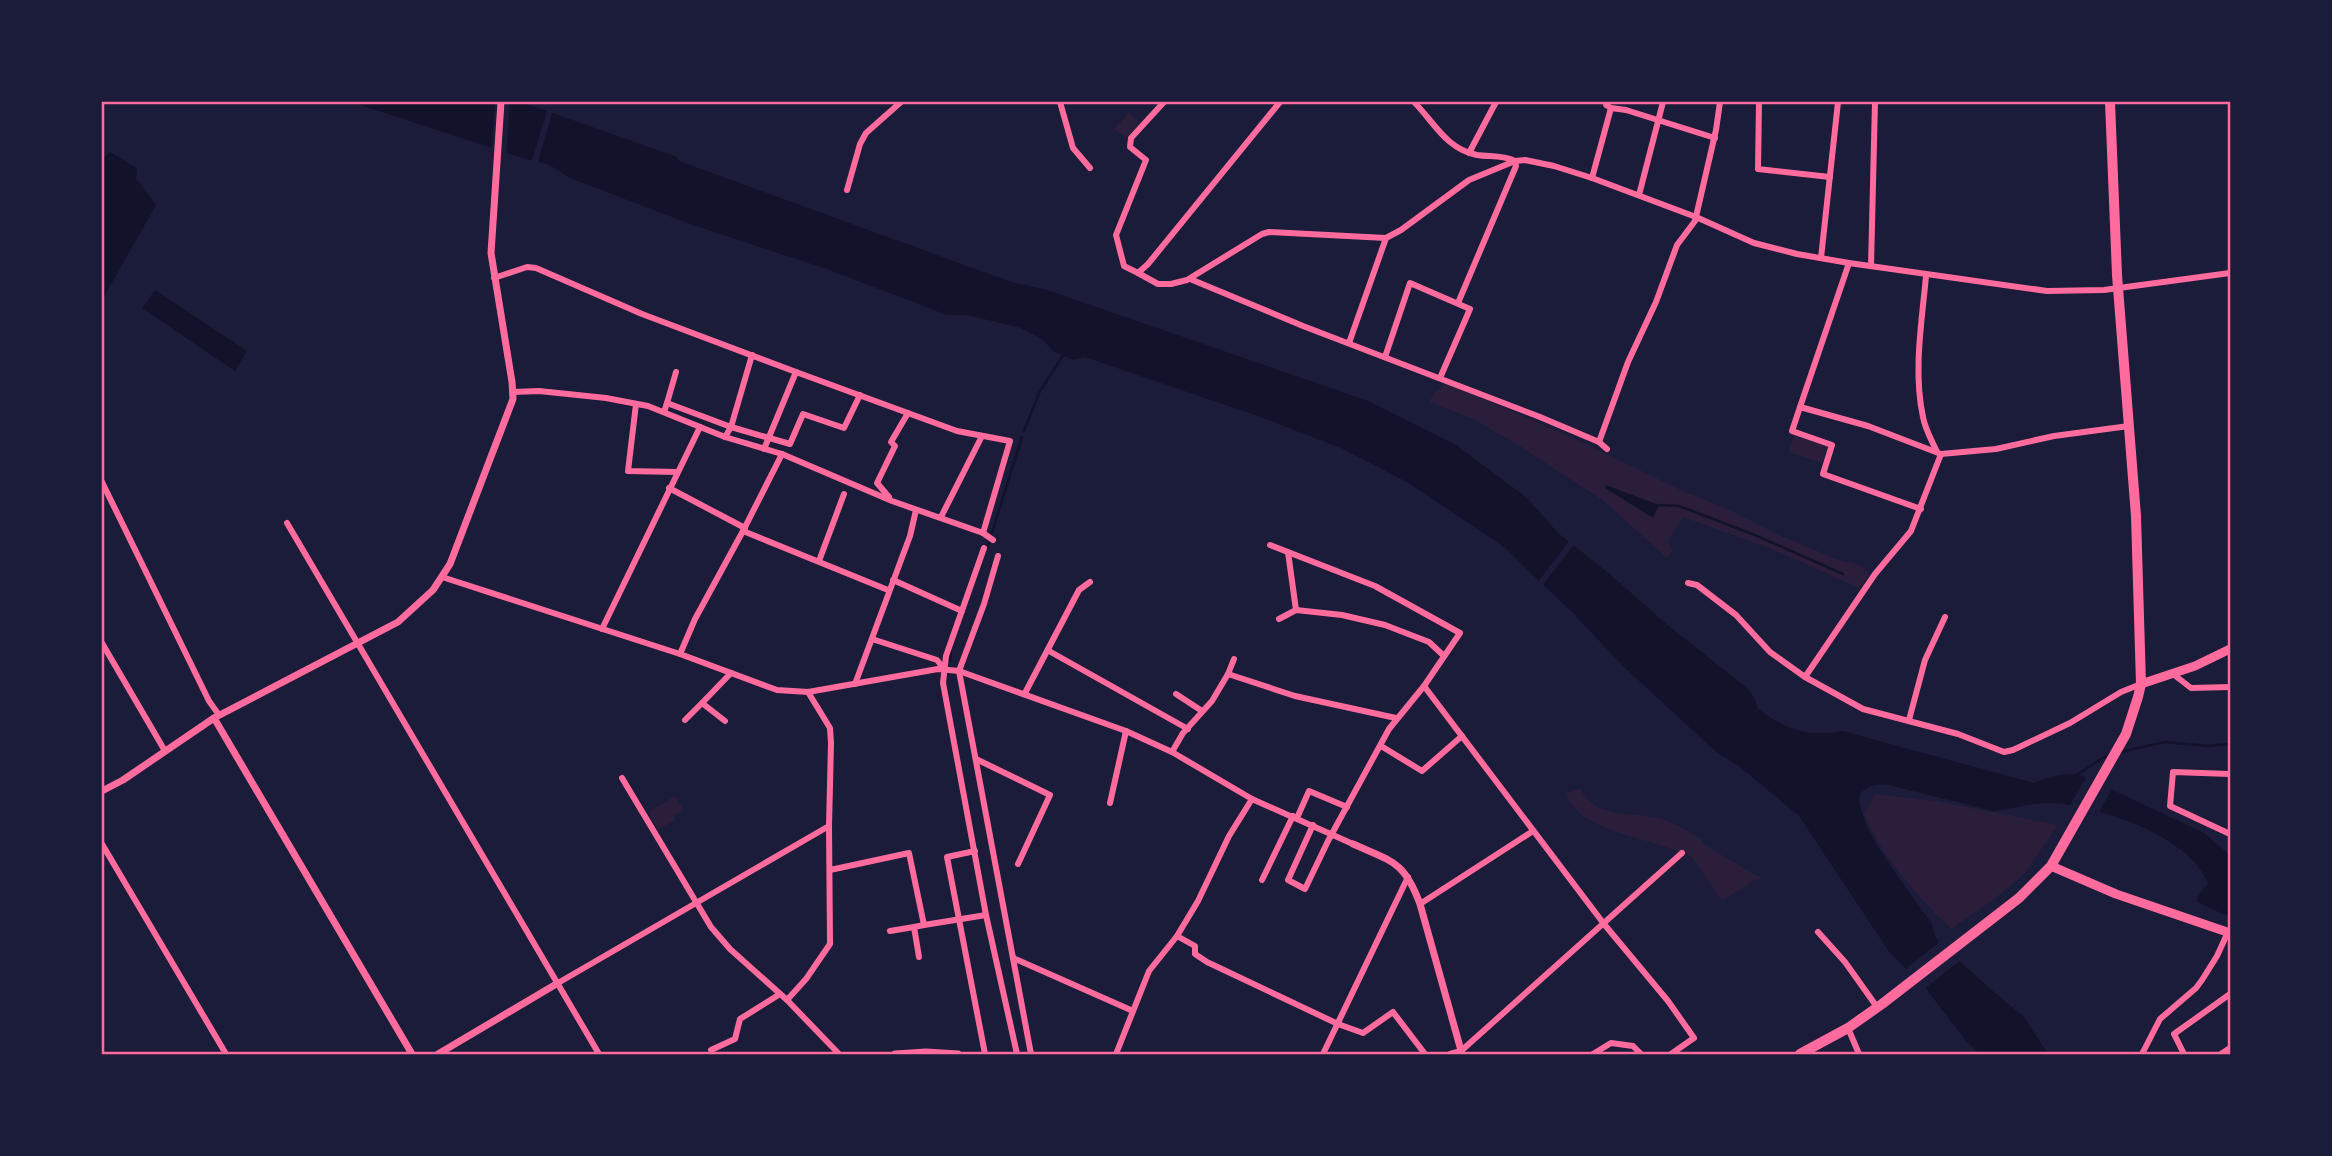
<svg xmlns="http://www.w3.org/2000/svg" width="2332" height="1156" viewBox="0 0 2332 1156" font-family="'Roboto Serif',serif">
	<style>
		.green { fill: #2a1e3b }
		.water { fill: #12122b }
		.pier { fill: #1b1b3a }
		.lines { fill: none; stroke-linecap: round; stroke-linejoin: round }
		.stream { stroke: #12122b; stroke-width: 2.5 }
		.minor { stroke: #ff6b9d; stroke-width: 6 }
		.tertiary { stroke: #ff6b9d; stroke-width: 7 }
		.secondary { stroke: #ff6b9d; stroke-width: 9 }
		.primary { stroke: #ff6b9d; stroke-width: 10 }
		.neatline { fill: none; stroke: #ff6b9d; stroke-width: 2.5 }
	</style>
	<rect width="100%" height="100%" fill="#1b1b3a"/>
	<g class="green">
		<path d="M1129,113L1140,122L1126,138L1114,129Z"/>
		<path d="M1446,383L1565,434L1681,490L1730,510L1777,534L1839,560L1857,564L1870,574L1859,588L1772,549L1683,517L1668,541L1673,550L1667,558L1605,502L1520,446L1473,419L1429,402L1434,393Z"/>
		<path d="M1794,435L1828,447L1822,463L1789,452Z"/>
		<path d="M1580,789C1598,818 1624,812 1653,817C1666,819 1677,825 1688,831C1695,835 1701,838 1705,845L1762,879H1756L1722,901C1714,891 1699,863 1690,856C1686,853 1679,851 1674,850C1641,836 1579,831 1566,793Z"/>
		<path d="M1875,794L1936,801L2058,825L2025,873L1993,900L1951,929C1917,895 1883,860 1864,814Z"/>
		<path d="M675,796L684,810L673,817L675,820L658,830L648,812Z"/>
	</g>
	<g class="water">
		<path d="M352,102H510L530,105L677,157L679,161L1011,282L1047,290L1368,401L1456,445L1527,498L1558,533L1612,576L1665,623L1748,689L1756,700L1757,708C1784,729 1808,738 1842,731L2034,783C2053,776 2066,771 2085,777L2204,833L2230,855V917L2197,902L2198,896L2208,883C2188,835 2105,809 2056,803C2035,801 2014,809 1993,811L1885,784C1874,785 1867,786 1860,794C1854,826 1914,896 1932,924L1934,934L1939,942L1989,988L2024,1017L2048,1054H1980L1967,1042L1927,990L1890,953L1799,816L1740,767L1715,751L1622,665L1574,614L1504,547L1407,482L1341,448L1255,415L1085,357L1074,360L1054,352L1042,339L1018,327L967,315H947L827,269L693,225L570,178L548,164L522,158Z"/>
		<path d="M110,152L137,168L136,179L156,205L102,300V160Z"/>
		<path d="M155,290L247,351L235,371L142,308Z"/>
		<path d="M1606,485L1659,505L1653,518L1605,488Z"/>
	</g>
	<g class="pier">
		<path d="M495,102H510L506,156L491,151Z"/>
		<path d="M548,108L553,110L537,165L531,163Z"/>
		<path d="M1571,539L1576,542L1541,587L1537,583Z"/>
		<path d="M2088,774L2114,785L2097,816L2068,809Z"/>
		<path d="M1942,940L1962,959L1923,990L1904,970Z"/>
	</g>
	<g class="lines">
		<g class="stream">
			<path d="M1024,431L1040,391L1064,354"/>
			<path d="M1659,505L1679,506L1755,535L1843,574"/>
			<path d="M987,548L1022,437"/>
			<path d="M950,661L951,650"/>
			<path d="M2120,752L2165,742L2207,746L2230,744"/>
			<path d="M2074,776C2087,770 2097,759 2110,755"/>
		</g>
		<g class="minor">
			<path d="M1060,102L1073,148L1090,168"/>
			<path d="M1164,102L1131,138L1130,147L1146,160L1116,235L1124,266L1138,273L1148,264L1280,102"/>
			<path d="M1414,102C1434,122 1446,149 1477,155C1490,157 1503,155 1515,161L1516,166L1458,303"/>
			<path d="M1759,102L1758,169L1830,177"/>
			<path d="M1611,108L1626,110L1715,138"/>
			<path d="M1469,153L1496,102"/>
			<path d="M1592,178L1611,108L1606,105L1607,102"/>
			<path d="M847,190L860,144L866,133L901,102"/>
			<path d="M1639,195L1663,102"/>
			<path d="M1821,258L1838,102"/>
			<path d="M1849,263L1800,407L1868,426L1941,454L1996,449L2054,436L2129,426"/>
			<path d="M1871,266L1875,102"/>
			<path d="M1138,273L1158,284H1171L1187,280L1262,234L1269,232L1386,238L1401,230L1469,180L1515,161L1525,160L1554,166L1592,178L1696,217L1754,243L1797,254L1849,263L2047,291L2104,290L2230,273"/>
			<path d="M1926,276C1922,321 1913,371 1923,417C1925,429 1932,441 1937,452"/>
			<path d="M494,278L527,267L536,268L642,314L796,372L957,431L1010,441L983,533"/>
			<path d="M1190,279L1303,326L1540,417L1599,442L1607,449"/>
			<path d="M1349,343L1386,238"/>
			<path d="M1385,357L1410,283L1470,309L1440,378"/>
			<path d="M513,392L539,391L606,398L648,406L725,437L782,454L892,501L983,533L993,540"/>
			<path d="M667,403L676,372"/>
			<path d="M636,404L628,471L677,472"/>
			<path d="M1800,407L1792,431L1832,445L1823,474L1921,509"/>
			<path d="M664,412L667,403L731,427L790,444L803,414L844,428L860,395"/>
			<path d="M725,437L731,427L752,355"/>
			<path d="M1599,442L1628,362L1656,302L1677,245L1695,221L1716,130L1720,102"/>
			<path d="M764,449L796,372"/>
			<path d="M102,482L209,701L219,715"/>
			<path d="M669,488L745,528"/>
			<path d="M889,497L877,483L895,446L891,442L908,413"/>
			<path d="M941,517L982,436"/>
			<path d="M287,523L599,1054"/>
			<path d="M743,531L888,590"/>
			<path d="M1270,545L1375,586L1460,633L1424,686L1389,729L1328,841L1305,889L1288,880L1313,825"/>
			<path d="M984,548L946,656L943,683L986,915L1017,1054"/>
			<path d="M1288,552L1296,610"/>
			<path d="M998,556L984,604L959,671L1031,1054"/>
			<path d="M819,561L844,494"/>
			<path d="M442,577L680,654L777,690L808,692L938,669L959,671L1126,731L1172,752L1252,799L1353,844"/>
			<path d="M893,580L962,611"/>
			<path d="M1688,583L1697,585L1736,615L1770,652L1805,677L1863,709L1958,734L2004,752L2013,750L2070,723L2121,692L2141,684"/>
			<path d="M1279,619L1296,610L1342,615L1385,625L1429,642L1444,656"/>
			<path d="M602,629L700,427"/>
			<path d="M872,639L937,660L944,669"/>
			<path d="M102,643L165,751"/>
			<path d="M1049,651L1188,729"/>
			<path d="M680,654L695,619L743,531L782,454"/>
			<path d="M1228,674L1234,659"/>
			<path d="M2173,674L2191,688L2230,687"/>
			<path d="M1805,677L1875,574L1911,531L1941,454"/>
			<path d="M855,684L910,536L916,510"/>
			<path d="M1424,686L1604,924L1668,1001L1694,1038L1671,1054"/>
			<path d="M1025,693L1079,590L1090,582"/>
			<path d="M1176,694L1202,711"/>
			<path d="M702,703L731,673"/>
			<path d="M685,720L702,703L725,721"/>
			<path d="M1909,720L1925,660L1945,617"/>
			<path d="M1381,746L1422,771L1462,736"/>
			<path d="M1172,752L1183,733L1212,701L1228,674L1295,696L1396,718"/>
			<path d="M976,759L1050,795L1018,864"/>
			<path d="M2230,774L2173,772L2170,806L2230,834"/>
			<path d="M622,778L711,927L730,949L787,1000L839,1054"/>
			<path d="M1110,803L1126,731"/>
			<path d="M1297,818L1309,791L1347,807"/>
			<path d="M102,844L226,1054"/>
			<path d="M975,851L947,857L985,1054"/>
			<path d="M830,870L909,853L924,925L986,915"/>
			<path d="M1262,880L1293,816"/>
			<path d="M1420,904L1533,831"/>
			<path d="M890,931L914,927"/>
			<path d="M1818,932L1845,962L1877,1007"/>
			<path d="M1177,936L1195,946V954L1207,962L1338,1024L1363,1033L1393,1012L1425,1054"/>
			<path d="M919,957L914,927L924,925"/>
			<path d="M1013,958L1133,1011"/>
			<path d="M558,983L829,826"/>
			<path d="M787,1000L806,979L830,944L829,826L831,743L830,728L808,692"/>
			<path d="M1848,1028L1859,1054"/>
			<path d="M711,1050L735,1039L740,1019L780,994"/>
			<path d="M1116,1054L1149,971L1177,936L1198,901L1229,836L1252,799"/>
			<path d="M1323,1054L1408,877"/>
			<path d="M1450,1054L1461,1051L1682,853"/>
			<path d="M1593,1054L1611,1043L1633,1046L1641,1054"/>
			<path d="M2142,1054L2160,1019L2196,988L2202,980L2217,956L2228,932"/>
			<path d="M2184,1054L2174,1034L2230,994"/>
			<path d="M2221,1054L2230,1048"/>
		</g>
		<g class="tertiary">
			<path d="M214,718L412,1054"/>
			<path d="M102,791L123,780L214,718L398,622L433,590L450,564L513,399L512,382L491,253L501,102"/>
			<path d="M1353,844C1393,862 1404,861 1420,904L1462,1054"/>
			<path d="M438,1054L558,983"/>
			<path d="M895,1054L926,1052L958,1054"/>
		</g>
		<g class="secondary">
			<path d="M2141,684L2195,666L2230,649"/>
			<path d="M2051,866L2116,894L2230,933"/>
		</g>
		<path class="primary" d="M1800,1054L1848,1028L1882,1004L2019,898L2051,866L2126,734L2138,697L2141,684L2136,516L2117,275L2110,102"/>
	</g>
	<rect width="2332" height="1156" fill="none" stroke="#1b1b3a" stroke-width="206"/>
	<rect x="103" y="103" width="2126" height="950" class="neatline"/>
</svg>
